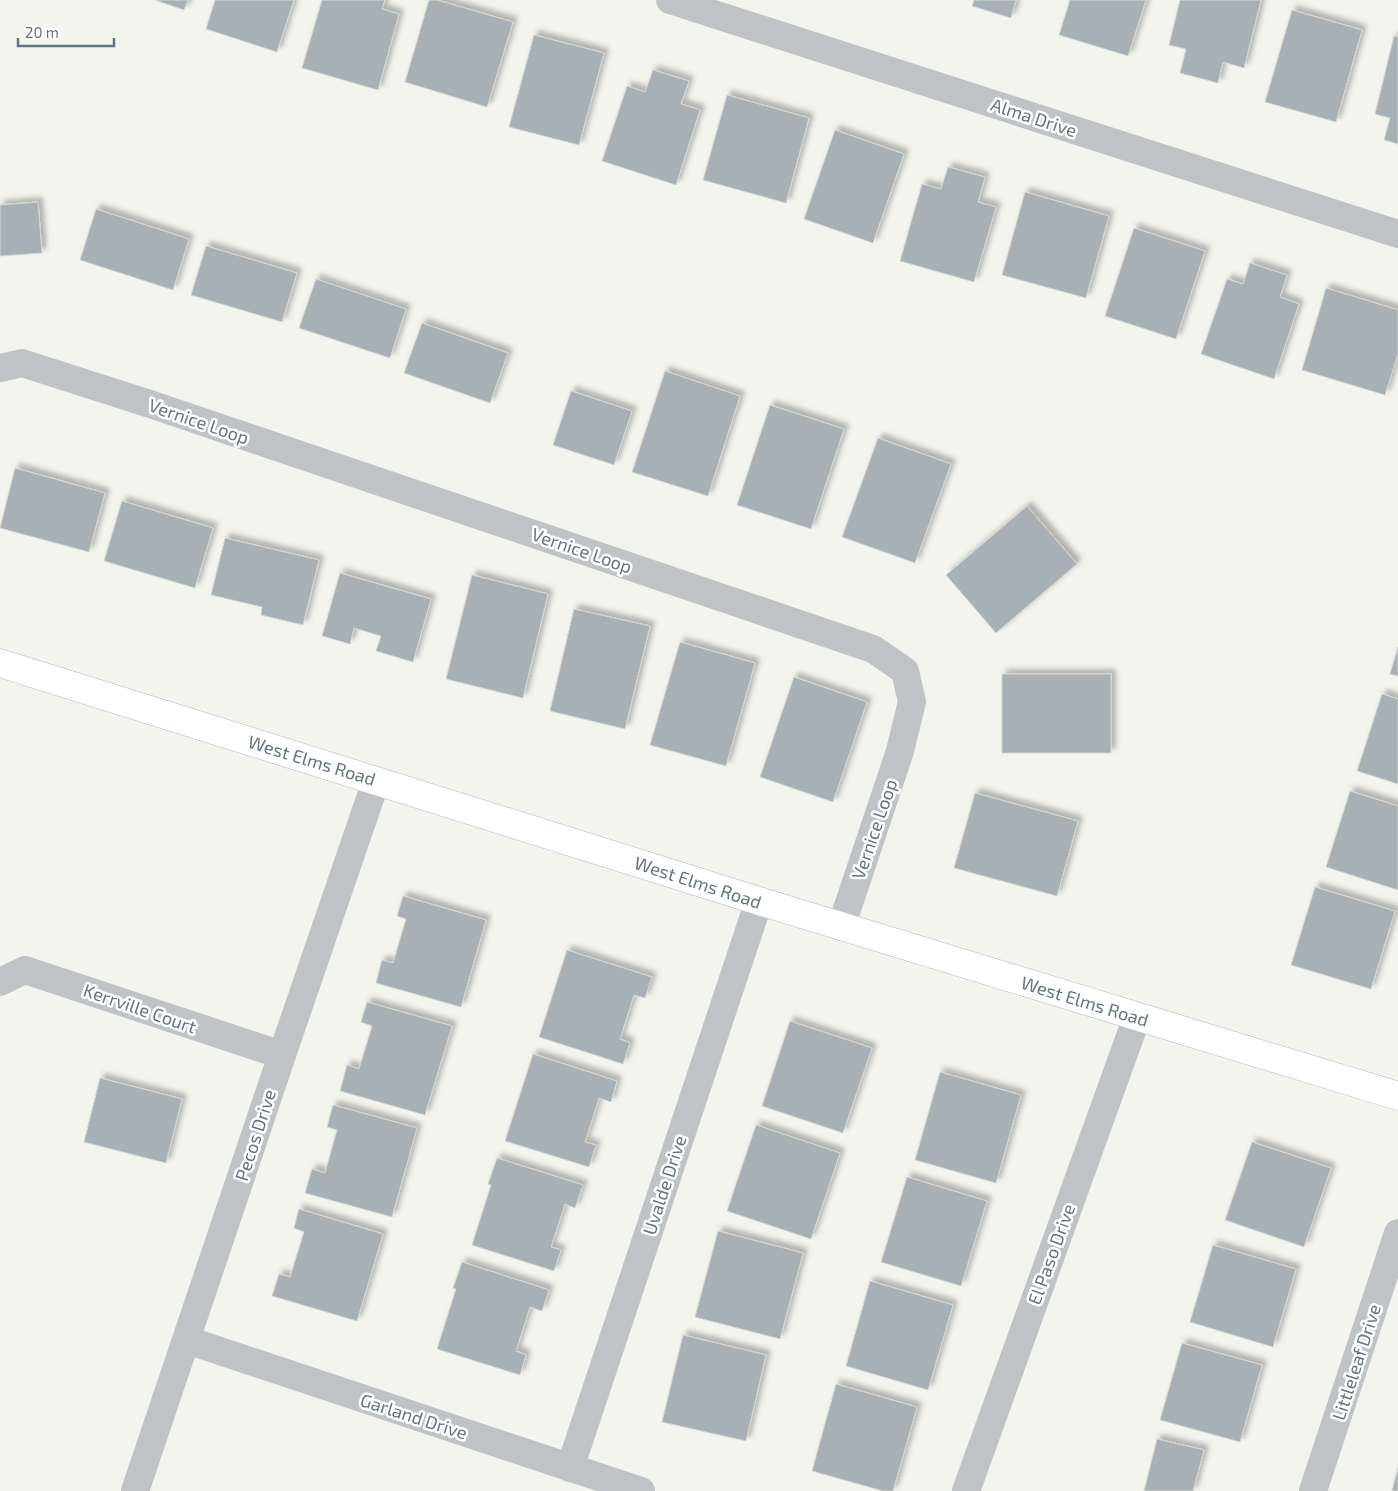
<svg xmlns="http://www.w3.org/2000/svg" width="1398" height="1491" viewBox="0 0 1398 1491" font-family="'Exo 2',sans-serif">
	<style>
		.building { fill: #a7b0b4; stroke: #d5d5d2; filter: url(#shadow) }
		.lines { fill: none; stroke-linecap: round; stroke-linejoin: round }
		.secondary-casing { stroke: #afb5b9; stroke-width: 29 }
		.street { stroke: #bfc3c6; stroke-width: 28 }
		.secondary { stroke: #fff; stroke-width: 28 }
		.labels { text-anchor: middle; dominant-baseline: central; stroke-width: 5; stroke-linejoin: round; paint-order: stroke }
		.street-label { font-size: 18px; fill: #637480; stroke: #fff }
	</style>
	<defs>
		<filter id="shadow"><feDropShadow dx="4.5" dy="-4.5" stdDeviation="2.5" flood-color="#0004"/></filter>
	</defs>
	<rect width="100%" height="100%" fill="#f4f4ef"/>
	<g class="building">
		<path d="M155,0H188L184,10Z"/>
		<path d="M215,0H294L277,52L206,29Z"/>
		<path d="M322,0H385L382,9L399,14L378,90L302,68Z"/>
		<path d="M429,0H437L513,22L487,107L405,82Z"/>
		<path d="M974,0H1016L1011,18L972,6Z"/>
		<path d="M1070,0H1146L1128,56L1059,35Z"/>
		<path d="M1180,0H1261L1244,68L1223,62L1218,83L1180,73L1186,49L1169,45Z"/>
		<path d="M1292,10L1362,30L1336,122L1265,102Z"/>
		<path d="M534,35L604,53L579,145L509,127Z"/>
		<path d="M1394,36L1398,37V144L1384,140L1390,118L1375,114Z"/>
		<path d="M653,70L689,81L681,104L700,110L676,185L602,161L627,86L645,92Z"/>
		<path d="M727,95L809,118L786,203L703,180Z"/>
		<path d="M835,130L904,154L873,243L804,219Z"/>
		<path d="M948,167L985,177L978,202L996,207L974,282L900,261L922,184L941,189Z"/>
		<path d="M1025,192L1109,216L1086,298L1002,275Z"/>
		<path d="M38,202L42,253L0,256V205Z"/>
		<path d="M96,209L189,239L173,290L80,260Z"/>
		<path d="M1134,228L1205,251L1176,339L1105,316Z"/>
		<path d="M206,246L297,273L282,322L191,295Z"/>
		<path d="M1250,263L1287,275L1280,297L1299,304L1274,379L1201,354L1227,279L1243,284Z"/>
		<path d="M316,279L406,309L390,358L299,328Z"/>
		<path d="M1326,288L1398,310V354L1385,395L1302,370Z"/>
		<path d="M422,323L508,353L490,403L404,373Z"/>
		<path d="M665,371L740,396L708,496L632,472Z"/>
		<path d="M571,391L632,411L614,465L553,445Z"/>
		<path d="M770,405L844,429L811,529L737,505Z"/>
		<path d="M878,438L951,464L915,563L842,537Z"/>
		<path d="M15,468L105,493L89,552L0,528Z"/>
		<path d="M122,501L213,528L195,588L104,561Z"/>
		<path d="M1027,506L1077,564L996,633L946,575Z"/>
		<path d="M225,538L319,560L303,625L261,615L262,607L211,595Z"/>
		<path d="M340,573L431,599L413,662L376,651L381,636L354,628L350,644L322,636Z"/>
		<path d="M472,575L548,594L523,698L446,679Z"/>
		<path d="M574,609L650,626L625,729L550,711Z"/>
		<path d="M680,642L755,663L726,766L650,745Z"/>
		<path d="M1398,647V676L1390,674Z"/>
		<rect x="1002" y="674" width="109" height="79"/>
		<path d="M794,677L867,702L833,802L760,777Z"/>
		<path d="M1382,694L1398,699V784L1357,771Z"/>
		<path d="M1350,791L1398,806V890L1326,867Z"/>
		<path d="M975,793L1078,821L1057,896L954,868Z"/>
		<path d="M1315,887L1395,911L1371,989L1291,965Z"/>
		<path d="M403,896L486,920L461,1007L376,983L382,960L393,963L406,919L397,916Z"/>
		<path d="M567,950L652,977L645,998L634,995L620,1039L630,1043L623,1064L539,1037Z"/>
		<path d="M367,1002L452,1026L425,1115L340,1091L347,1065L359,1069L372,1026L361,1022Z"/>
		<path d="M790,1021L872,1048L843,1133L762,1106Z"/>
		<path d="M533,1054L617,1081L611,1102L599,1098L585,1142L596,1145L589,1167L505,1141Z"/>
		<path d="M940,1072L1021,1095L996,1183L915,1160Z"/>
		<path d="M100,1078L182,1099L166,1163L84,1142Z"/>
		<path d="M333,1105L417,1128L392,1217L305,1193L312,1169L325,1173L337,1130L327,1127Z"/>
		<path d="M756,1125L840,1153L811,1239L727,1211Z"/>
		<path d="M1252,1142L1331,1168L1304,1247L1225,1220Z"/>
		<path d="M497,1158L583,1185L575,1208L565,1204L551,1247L561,1250L554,1271L472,1245L491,1185L488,1184Z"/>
		<path d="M907,1177L987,1201L961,1286L881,1262Z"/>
		<path d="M299,1209L383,1234L357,1321L272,1296L279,1274L290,1277L304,1232L294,1228Z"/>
		<path d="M718,1231L803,1253L780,1339L695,1317Z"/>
		<path d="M1213,1245L1296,1269L1273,1347L1190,1322Z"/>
		<path d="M462,1262L549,1290L542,1311L530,1307L516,1351L526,1355L520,1375L437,1349L456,1289L453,1288Z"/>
		<path d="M870,1281L953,1305L928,1390L846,1366Z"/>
		<path d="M683,1335L766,1355L746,1441L662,1422Z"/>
		<path d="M1182,1343L1262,1365L1240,1442L1160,1420Z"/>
		<path d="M836,1384L917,1407L893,1491H883L812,1471Z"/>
		<path d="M1157,1439L1204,1450L1193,1491H1144Z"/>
		<path d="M1398,1468V1491H1392Z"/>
	</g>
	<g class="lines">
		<g class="secondary-casing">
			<path id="secondary" d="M0,663L759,901L1398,1096"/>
		</g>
		<g class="street">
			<path d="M670,0L1398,234"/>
			<path d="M0,368L22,363L150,404L873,649L905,671L912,702L900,751L841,927"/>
			<path d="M0,982L25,970L282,1055"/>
			<path d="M187,1340L641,1491"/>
			<path d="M570,1468L759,901"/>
			<path d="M135,1491L282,1055L376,781"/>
			<path d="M966,1491L1137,1017"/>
			<path d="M1313,1491L1398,1233"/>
		</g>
		<use href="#secondary" class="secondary"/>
	</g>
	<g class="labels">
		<g class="street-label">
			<text transform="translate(1034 117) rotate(18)">Alma Drive</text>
			<text transform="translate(199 421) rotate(19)">Vernice Loop</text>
			<text transform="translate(582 550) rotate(19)">Vernice Loop</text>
			<text transform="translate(312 760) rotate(17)">West Elms Road</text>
			<text transform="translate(874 829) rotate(-71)">Vernice Loop</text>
			<text transform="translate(698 882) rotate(18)">West Elms Road</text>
			<text transform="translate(1085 1001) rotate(17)">West Elms Road</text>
			<text transform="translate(140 1008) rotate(19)">Kerrville Court</text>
			<text transform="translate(255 1135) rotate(-72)">Pecos Drive</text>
			<text transform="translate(664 1185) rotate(-72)">Uvalde Drive</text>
			<text transform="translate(1051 1254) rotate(-70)">El Paso Drive</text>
			<text transform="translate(1356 1362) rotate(-72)">Littleleaf Drive</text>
			<text transform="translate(414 1416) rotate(18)">Garland Drive</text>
		</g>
	</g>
	<path d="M18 38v8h96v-8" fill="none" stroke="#637480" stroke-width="2.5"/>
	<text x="25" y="38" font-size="15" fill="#637480" stroke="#ffffff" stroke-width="4" paint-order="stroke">20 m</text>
</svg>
